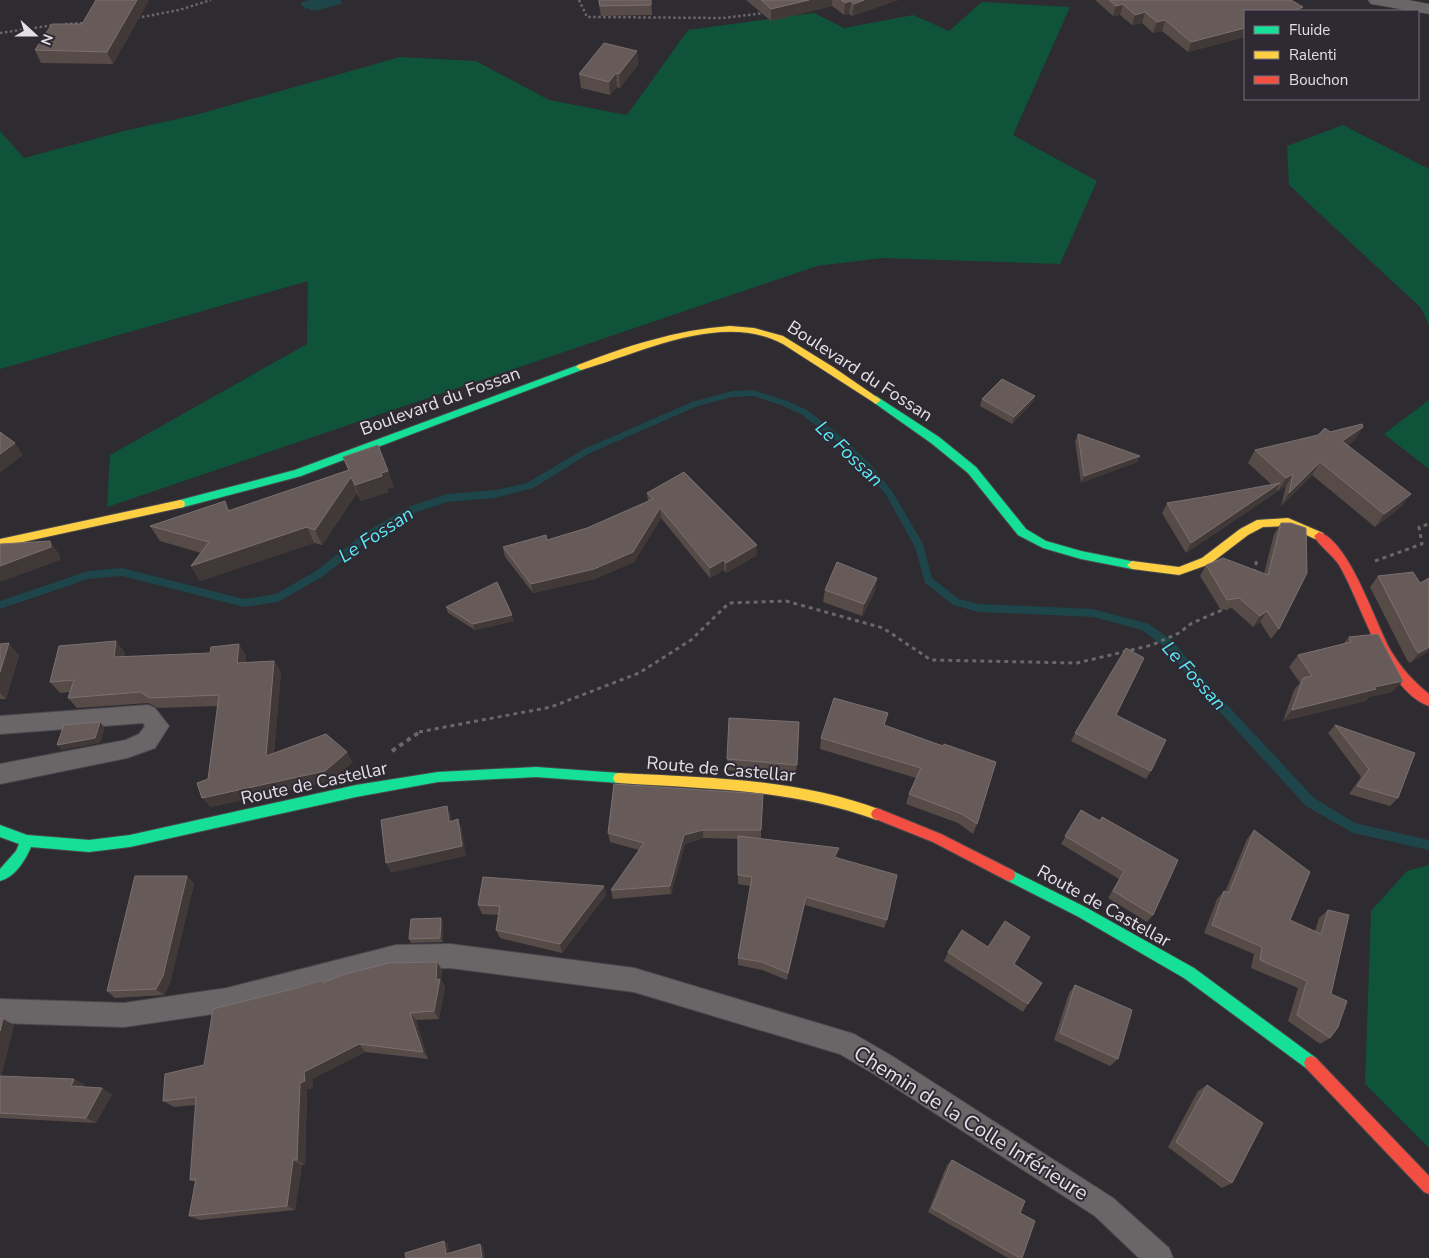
<svg xmlns="http://www.w3.org/2000/svg" width="1429" height="1258" viewBox="0 0 1429 1258" font-family="'Nunito Sans',sans-serif">
	<style>
		.green { fill: #0f533a }
		.water { fill: #1d454a }
		.lines { fill: none; stroke-linecap: round; stroke-linejoin: round }
		.stream { fill: #1d454a; fill-rule: evenodd }
		.lane-casing { stroke: #4b494d; stroke-width: 2 }
		.street-casing { stroke: #4b494d; stroke-width: 1 }
		.fast-casing { stroke: #4b494d; stroke-width: 2 }
		.slow-casing { stroke: #4b494d; stroke-width: 2 }
		.jam-casing { stroke: #4b494d; stroke-width: 2 }
		.path-far2 { stroke: #6a6769; stroke-width: 2.5; stroke-dasharray: 2.5 2.5; stroke-linecap: butt }
		.path-far1 { stroke: #6a6769; stroke-width: 3; stroke-dasharray: 4 4; stroke-linecap: butt }
		.path { stroke: #6a6769; stroke-width: 4; stroke-dasharray: 4.5 4.5; stroke-linecap: butt }
		.lane { fill: #6a6668; fill-rule: evenodd }
		.street { fill: #6a6668; fill-rule: evenodd }
		.fast { fill: #16e098; fill-rule: evenodd }
		.slow { fill: #ffcf43; fill-rule: evenodd }
		.jam { fill: #f24e42; fill-rule: evenodd }
		.wall { fill: #574b48 }
		.shaded-wall { fill: #413838 }
		.building { fill: #665b59; stroke: #7a706f }
		.labels { text-anchor: middle; dominant-baseline: central; stroke-width: 4; stroke-linejoin: round; paint-order: stroke }
		.street-label { font-size: 18px; fill: #e2dfe5; stroke: #2f2933 }
		.water-label { font-size: 19px; font-style: italic; fill: #5beaf8; stroke: #2f2933 }
		.near-street-label { font-size: 21px; fill: #e2dfe5; stroke: #2f2933 }
	</style>
	<rect width="100%" height="100%" fill="#2e2b31"/>
	<g class="green">
		<path d="M982,2L1070,7L1013,135L1097,181L1060,264L882,258L817,266L107,507L110,455L307,344L308,281L0,369V131L24,158L124,131L199,114L400,57L476,61L549,100L627,115L688,30L814,13L844,28L913,15L949,31Z"/>
		<path d="M1343,125L1429,169V325L1421,308L1289,185L1287,146Z"/>
		<path d="M1429,400V469L1384,434Z"/>
		<path d="M1429,865V1148L1365,1084L1371,911L1407,871Z"/>
	</g>
	<path class="water" d="M308,0H340L343,3L316,11L315,10L311,11L308,8L305,9L300,3Z"/>
	<g class="lines">
		<path class="stream" d="M753,390L787,401L807,410L842,437L871,465L892,491L923,544L932,578L959,599L979,604L1093,609L1149,624L1175,643L1205,681L1314,798L1355,823L1429,840V850L1353,833L1306,806L1197,687L1167,649L1142,630L1093,617L979,612L953,605L925,583L915,547L886,495L865,469L836,441L801,414L781,405L753,396L732,397L698,406L590,453L533,488L495,498L447,502L417,512L373,537L322,577L278,602L244,607L122,576L88,579L0,609V601L88,571L122,568L244,599L276,594L316,571L367,531L411,506L447,494L495,490L527,483L584,449L692,402L732,391Z"/>
		<g class="lane-casing">
			<g id="lane">
				<path d="M148,705L155,708L169,726L155,748L127,758L0,784V764L126,740L139,734L145,726L143,723L0,734V716Z"/>
				<path d="M450,944L634,968L854,1034L892,1056L1113,1198L1169,1248L1173,1258H1139L1095,1216L874,1074L840,1054L634,992L450,968L396,969L227,1012L124,1027L0,1023V999L124,1003L227,988L396,945Z"/>
			</g>
		</g>
		<g class="street-casing">
			<path id="street" d="M1368,0H1408L1429,4V14L1377,5L1371,4Z"/>
		</g>
		<g class="fast-casing">
			<g id="fast">
				<path d="M581,364L586,367L584,369L301,476L180,508L175,504L180,500L295,470Z"/>
				<path d="M876,396L939,437L976,467L1026,529L1046,541L1081,551L1136,562L1137,565L1136,568L1132,569L1081,559L1043,548L1018,535L968,473L931,443L873,402L871,400Z"/>
				<path d="M536,767L619,773L623,774L625,778L623,782L619,783L536,777L438,782L356,797L130,847L89,852L31,847C25,861 15,877 0,881V869L16,851L19,844L0,837V825L27,835L89,840L130,835L356,785L438,772Z"/>
				<path d="M1009,869L1087,908L1194,968L1316,1058L1318,1063L1316,1068L1311,1070L1306,1068L1184,978L1077,916L1004,879L1003,875L1004,871Z"/>
			</g>
		</g>
		<g class="slow-casing">
			<g id="slow">
				<path d="M730,326L754,328L783,336L833,367L881,400L876,404L873,402L783,344C722,311 641,353 581,370L576,367L578,365C627,346 676,330 730,326Z"/>
				<path d="M180,500L184,501L185,504L184,507L0,547V539Z"/>
				<path d="M1288,518L1323,533L1324,536L1323,539H1315L1287,526L1263,527L1248,535L1210,564L1179,575L1132,569L1127,565L1132,561L1179,567L1202,558L1240,529L1257,520Z"/>
				<path d="M619,773C708,778 797,778 881,810L883,814L881,818L877,820C790,789 710,789 619,783L615,782L613,778L615,774Z"/>
			</g>
		</g>
		<g class="jam-casing">
			<g id="jam">
				<path d="M1319,532C1350,542 1375,623 1391,651C1401,668 1414,682 1429,694V706C1384,690 1362,603 1339,565C1332,554 1320,547 1314,536Z"/>
				<path d="M877,808L941,834L1014,871L1015,875L1014,879L1009,881L1004,879L933,842L873,818L871,814L873,810Z"/>
				<path d="M1311,1056L1316,1058L1429,1176V1194L1424,1192L1306,1068L1304,1063L1306,1058Z"/>
			</g>
		</g>
		<g class="path-far2">
			<path d="M579,0L587,17L723,18L765,13"/>
			<path d="M137,18L179,10L211,0"/>
			<path d="M65,24L86,23"/>
			<path d="M0,33L54,25"/>
		</g>
		<g class="path-far1">
			<path d="M1375,561L1422,544L1419,527L1429,524"/>
			<path d="M1254,573L1257,559"/>
			<path d="M419,732L551,707L639,673L691,640L729,603L786,601L883,628L931,660L1077,663L1152,645L1179,633L1192,623L1227,608"/>
		</g>
		<path class="path" d="M392,751L421,731"/>
		<use href="#lane" class="lane"/>
		<use href="#street" class="street"/>
		<use href="#fast" class="fast"/>
		<use href="#slow" class="slow"/>
		<use href="#jam" class="jam"/>
	</g>
	<g class="wall">
		<path d="M96,0H149L113,64L41,63L35,50L82,24Z"/>
		<path d="M598,0H651L652,15L601,16Z"/>
		<path d="M746,0H898L852,16L849,14L844,15L832,6L771,21Z"/>
		<path d="M1095,0H1291L1303,7L1301,11H1245V37L1188,52L1162,31L1153,33L1142,23L1132,25L1120,15L1113,16Z"/>
		<path d="M637,51L638,65L620,88L617,87L610,95L581,88L579,74Z"/>
		<path d="M1035,396L1033,402L1012,424L980,406L982,399Z"/>
		<path d="M1330,432L1355,440L1348,445L1402,506L1375,527L1312,475L1281,506L1286,486L1278,491L1277,490L1274,494L1186,553L1162,513L1167,503L1272,485L1248,463L1255,450Z"/>
		<path d="M1078,434L1137,462L1081,483L1075,441Z"/>
		<path d="M343,457L388,471L394,487L387,489L388,492L361,501L357,493L322,545L314,543L200,581L191,566L201,553L160,541L150,526L230,510L348,470Z"/>
		<path d="M647,493L757,545V555L726,573L724,570L710,578L661,518L634,562L595,579L533,593L505,557L503,547L547,540L587,528L648,502Z"/>
		<path d="M1281,523L1279,629L1271,639L1260,622L1253,627L1232,608L1221,610L1200,576L1206,565L1264,574L1274,534Z"/>
		<path d="M1378,576L1429,651L1410,663L1407,660L1370,587Z"/>
		<path d="M877,578L875,591L862,616L823,602L825,590Z"/>
		<path d="M446,607L514,621L475,630L448,613Z"/>
		<path d="M1349,637L1392,692L1369,697L1366,701L1283,721L1294,690L1300,683L1289,667L1298,655L1343,644Z"/>
		<path d="M116,641L125,653L124,657L246,655L245,663L274,661L281,672L274,753L353,762L331,781L210,807L208,779L218,706L158,708L148,703L77,708L68,698L70,692L60,693L50,682Z"/>
		<path d="M0,644L19,655L6,699H0Z"/>
		<path d="M1116,715L1151,771L1146,779L1071,741L1075,733Z"/>
		<path d="M729,718L797,765L795,776L727,770Z"/>
		<path d="M885,725L977,824L973,834L958,823L906,804L909,794L916,778L820,749L821,738Z"/>
		<path d="M1335,725L1398,798L1390,806L1349,794L1361,777L1328,733Z"/>
		<path d="M614,784L761,830V839L836,857L887,920L884,928L805,905L787,980L762,970L738,965V958L750,886L738,884V839L703,838L685,844L671,894L613,899L611,890L639,850L610,842L608,833Z"/>
		<path d="M1081,810L1100,820L1102,817L1153,915L1147,922L1108,898L1119,879L1061,844Z"/>
		<path d="M1254,830L1290,920L1315,931L1319,918L1328,910L1331,994L1330,1038L1320,1044L1288,1021L1298,988L1251,968L1254,954L1204,933L1217,899L1224,891L1225,892L1247,839Z"/>
		<path d="M187,876L194,884L170,983L164,995L115,998L107,991Z"/>
		<path d="M604,886L606,895L562,953L500,938L496,930L499,915L482,914L478,905Z"/>
		<path d="M443,922V942L411,943L409,939Z"/>
		<path d="M948,952L1014,964L1028,1004L1023,1012L944,961Z"/>
		<path d="M437,962L442,970L441,980L445,987L439,1019L416,1020L428,1059L365,1052L312,1079L313,1088L307,1089L305,1165H302L295,1210L200,1220L189,1216L195,1182L190,1180L196,1105L174,1107L163,1101L204,1065L297,988L322,980L324,982Z"/>
		<path d="M1075,985L1118,1059L1110,1066L1054,1040L1069,993Z"/>
		<path d="M0,1019H3L14,1025L1,1076L84,1084L83,1087L112,1094L96,1123L0,1118Z"/>
		<path d="M1207,1085L1232,1183L1222,1188L1168,1147L1198,1091Z"/>
		<path d="M952,1160L1020,1213L1022,1258H1008L928,1212L947,1165Z"/>
	</g>
	<g class="shaded-wall">
		<path d="M137,0H149L113,64L107,52Z"/>
		<path d="M809,0H832V6L771,21V9Z"/>
		<path d="M864,0H898L852,16L854,4Z"/>
		<path d="M851,1L849,14L844,15L845,3Z"/>
		<path d="M1123,4L1120,15L1113,16L1116,6Z"/>
		<path d="M1303,7L1301,11H1292Z"/>
		<path d="M1145,12L1142,23L1132,25L1135,15Z"/>
		<path d="M1165,20L1162,31L1153,33L1157,22Z"/>
		<path d="M1245,28V37L1188,52L1191,42Z"/>
		<path d="M637,51L638,65L620,88L619,74Z"/>
		<path d="M616,73L617,87L610,95L609,82Z"/>
		<path d="M1035,396L1033,402L1012,424L1014,417Z"/>
		<path d="M1363,427L1355,440L1334,454L1342,441Z"/>
		<path d="M15,443L23,455L0,473V454Z"/>
		<path d="M1140,456L1137,462L1081,483L1084,476Z"/>
		<path d="M1320,462L1312,475L1281,506L1289,493Z"/>
		<path d="M388,471L394,487L387,489L388,492L361,501L355,485Z"/>
		<path d="M1293,474L1286,486L1278,491L1286,478Z"/>
		<path d="M351,477L357,493L322,545L315,530Z"/>
		<path d="M1280,483L1274,494L1186,553L1191,543Z"/>
		<path d="M1411,494L1402,506L1375,527L1384,514Z"/>
		<path d="M225,501L234,517L228,511Z"/>
		<path d="M660,508L661,518L634,562L595,579L533,593L531,584Z"/>
		<path d="M307,527L314,543L200,581L191,566Z"/>
		<path d="M50,541L59,554L61,560L0,582V566Z"/>
		<path d="M757,545V555L726,573V563Z"/>
		<path d="M724,560V570L710,578V568Z"/>
		<path d="M877,578L875,591L862,616L864,604Z"/>
		<path d="M1267,611L1260,622L1253,627L1260,616Z"/>
		<path d="M512,615L514,621L475,630L473,624Z"/>
		<path d="M116,641L125,653L122,668L114,657Z"/>
		<path d="M9,643L19,655L6,699L0,693V672Z"/>
		<path d="M239,644L246,655L244,674L237,663Z"/>
		<path d="M1429,647V651L1410,663L1419,653Z"/>
		<path d="M274,661L281,672L273,766L266,756Z"/>
		<path d="M1403,681L1392,692L1369,697L1366,701L1283,721L1292,710L1374,687Z"/>
		<path d="M100,722L105,728L100,743L62,750L57,745Z"/>
		<path d="M347,752L353,762L331,781L210,807L202,798Z"/>
		<path d="M447,806L451,816L453,832L449,822Z"/>
		<path d="M458,819L462,829L466,856L391,873L386,863Z"/>
		<path d="M703,830V838L685,844L671,894L670,886L684,835Z"/>
		<path d="M839,848L837,857L832,865L834,857Z"/>
		<path d="M187,876L194,884L170,983L164,995L156,989Z"/>
		<path d="M604,886L606,895L562,953L560,944Z"/>
		<path d="M806,897L805,905L787,980L788,973Z"/>
		<path d="M441,918L443,922V942L440,938Z"/>
		<path d="M437,962L442,970L441,980L445,987L439,1019L434,1011Z"/>
		<path d="M410,1013L416,1020L428,1059L423,1052Z"/>
		<path d="M3,1019L14,1025L0,1081V1031Z"/>
		<path d="M359,1044L365,1052L312,1079L313,1088L307,1089L305,1165L297,1160L300,1083L304,1072Z"/>
		<path d="M74,1079L84,1084L81,1092L71,1086Z"/>
		<path d="M102,1088L112,1094L96,1123L86,1118Z"/>
		<path d="M293,1160L302,1165L295,1210L287,1206Z"/>
		<path d="M444,1241L448,1244L450,1256L446,1254Z"/>
		<path d="M480,1244L483,1246L485,1258H482Z"/>
	</g>
	<g class="building">
		<path d="M96,0H137L107,52L35,50L52,24H82Z"/>
		<path d="M599,0H651V5L600,6Z"/>
		<path d="M761,0H809L771,9Z"/>
		<path d="M841,0H864L854,4L851,1L845,3Z"/>
		<path d="M1109,0H1291L1303,7L1292,11H1245V28L1191,42L1165,20L1157,22L1145,12L1135,15L1123,4L1116,6Z"/>
		<path d="M604,43L637,51L619,74L616,73L609,82L579,74Z"/>
		<path d="M1002,379L1035,396L1014,417L982,399Z"/>
		<path d="M1362,424L1363,427L1342,441L1411,494L1384,514L1320,462L1289,493L1293,474L1286,478L1255,450L1318,435L1325,428L1330,432Z"/>
		<path d="M0,432L15,443L0,454Z"/>
		<path d="M1078,434L1140,456L1084,476Z"/>
		<path d="M378,445L388,471L381,473L382,476L355,485L351,477L315,530L307,527L191,566L209,542L150,526L225,501L228,511L349,470L343,457Z"/>
		<path d="M684,472L757,545L726,563L724,560L710,568L660,508L633,552L594,569L531,584L503,547L546,535L547,540L587,528L653,499L647,493Z"/>
		<path d="M1280,483L1191,543L1167,503L1215,495Z"/>
		<path d="M1281,523H1291L1306,528L1307,573L1279,629L1267,611L1260,616L1239,598L1227,600L1206,565L1223,558L1268,575Z"/>
		<path d="M50,541L51,547L0,566V544Z"/>
		<path d="M837,562L877,578L864,604L825,590Z"/>
		<path d="M1413,572L1420,583L1429,578V647L1419,653L1416,650L1378,576Z"/>
		<path d="M497,582L512,615L473,624L446,607Z"/>
		<path d="M1378,634L1403,681L1374,687L1376,689L1292,710L1303,678L1312,676L1298,655L1351,642L1349,637Z"/>
		<path d="M116,641L114,657L210,653L211,647L239,644L237,663L274,661L266,756L326,734L347,752L325,771L202,798L197,783L208,779L219,695L150,698L140,692L68,698L74,680L50,682L59,646Z"/>
		<path d="M9,643L0,672V644Z"/>
		<path d="M1126,648L1144,658L1116,715L1166,740L1151,771L1075,733Z"/>
		<path d="M834,698L888,713L884,725L943,746L944,744L996,762L977,824L962,814L909,794L921,768L821,738Z"/>
		<path d="M729,718L799,722L797,765L727,759Z"/>
		<path d="M100,722L95,738L57,745L64,725Z"/>
		<path d="M1335,725L1415,753L1398,798L1357,786L1369,769Z"/>
		<path d="M614,784L763,794L761,830H703L684,835L670,886L611,890L644,843L608,833Z"/>
		<path d="M447,806L449,822L458,819L462,846L386,863L381,820Z"/>
		<path d="M1081,810L1100,821L1102,817L1178,860L1153,915L1113,891L1124,871L1065,836Z"/>
		<path d="M1254,830L1310,872L1290,920L1321,934L1328,910L1349,915L1331,994L1347,1001L1338,1027L1330,1038L1297,1015L1307,981L1260,960L1262,947L1212,925L1224,891L1229,893Z"/>
		<path d="M738,836L839,848L834,857L897,875L887,920L806,897L788,973L762,962L738,958L752,877L738,875Z"/>
		<path d="M135,876H187L163,976L156,989L107,991Z"/>
		<path d="M483,877L604,886L560,944L496,930L500,906L478,905Z"/>
		<path d="M441,918L440,938L409,939L411,919Z"/>
		<path d="M1005,921L1030,937L1014,964L1042,983L1028,1004L948,952L962,930L988,947Z"/>
		<path d="M437,962L436,980L440,979L434,1011L410,1013L423,1052L359,1044L304,1072L305,1081L300,1083L297,1160H293L287,1206L189,1216L196,1179L190,1180L196,1097L163,1101L165,1074L204,1065L213,1009L297,988L322,980L323,983L342,975L389,963Z"/>
		<path d="M1075,985L1132,1010L1118,1059L1060,1033Z"/>
		<path d="M0,1019H3L0,1031Z"/>
		<path d="M0,1076L74,1079L71,1086L102,1088L86,1118L0,1113Z"/>
		<path d="M1207,1085L1263,1123L1232,1183L1176,1142Z"/>
		<path d="M952,1160L1025,1201L1020,1213L1035,1221L1022,1258H1020L932,1208Z"/>
		<path d="M444,1241L446,1254L480,1244L482,1258H406L405,1253Z"/>
	</g>
	<g class="labels">
		<g class="street-label">
			<text transform="translate(860 371) rotate(33)">Boulevard du Fossan</text>
			<text transform="translate(440 401) rotate(-20)">Boulevard du Fossan</text>
			<text transform="translate(721 769) rotate(5)">Route de Castellar</text>
			<text transform="translate(314 783) rotate(-12)">Route de Castellar</text>
			<text transform="translate(1104 906) rotate(29)">Route de Castellar</text>
		</g>
		<g class="water-label">
			<text transform="translate(849 454) rotate(44)">Le Fossan</text>
			<text transform="translate(376 535) rotate(-33)">Le Fossan</text>
			<text transform="translate(1194 676) rotate(48)">Le Fossan</text>
		</g>
		<g class="near-street-label">
			<text transform="translate(971 1123) rotate(32)">Chemin de la Colle Inférieure</text>
		</g>
	</g>
	<rect x="1244" y="10" width="175" height="90" fill="#2f2933" stroke="#77727a"/>
	<rect x="1254" y="26" width="25" height="8" fill="#16e098" stroke="#77727a"/>
	<text x="1289" y="35" font-size="15" fill="#e2dfe5">Fluide</text>
	<rect x="1254" y="51" width="25" height="8" fill="#ffcf43" stroke="#77727a"/>
	<text x="1289" y="60" font-size="15" fill="#e2dfe5">Ralenti</text>
	<rect x="1254" y="76" width="25" height="8" fill="#f24e42" stroke="#77727a"/>
	<text x="1289" y="85" font-size="15" fill="#e2dfe5">Bouchon</text>
	<g transform="translate(35 35) rotate(111)" stroke="#2f2933" stroke-width="4" paint-order="stroke">
	<path d="M0-4L9 19L0 12L-9 19Z" fill="#e2dfe5"/>
	<text y="-8" font-size="14" font-weight="bold" text-anchor="middle" fill="#e2dfe5">N</text>
	</g>
</svg>
